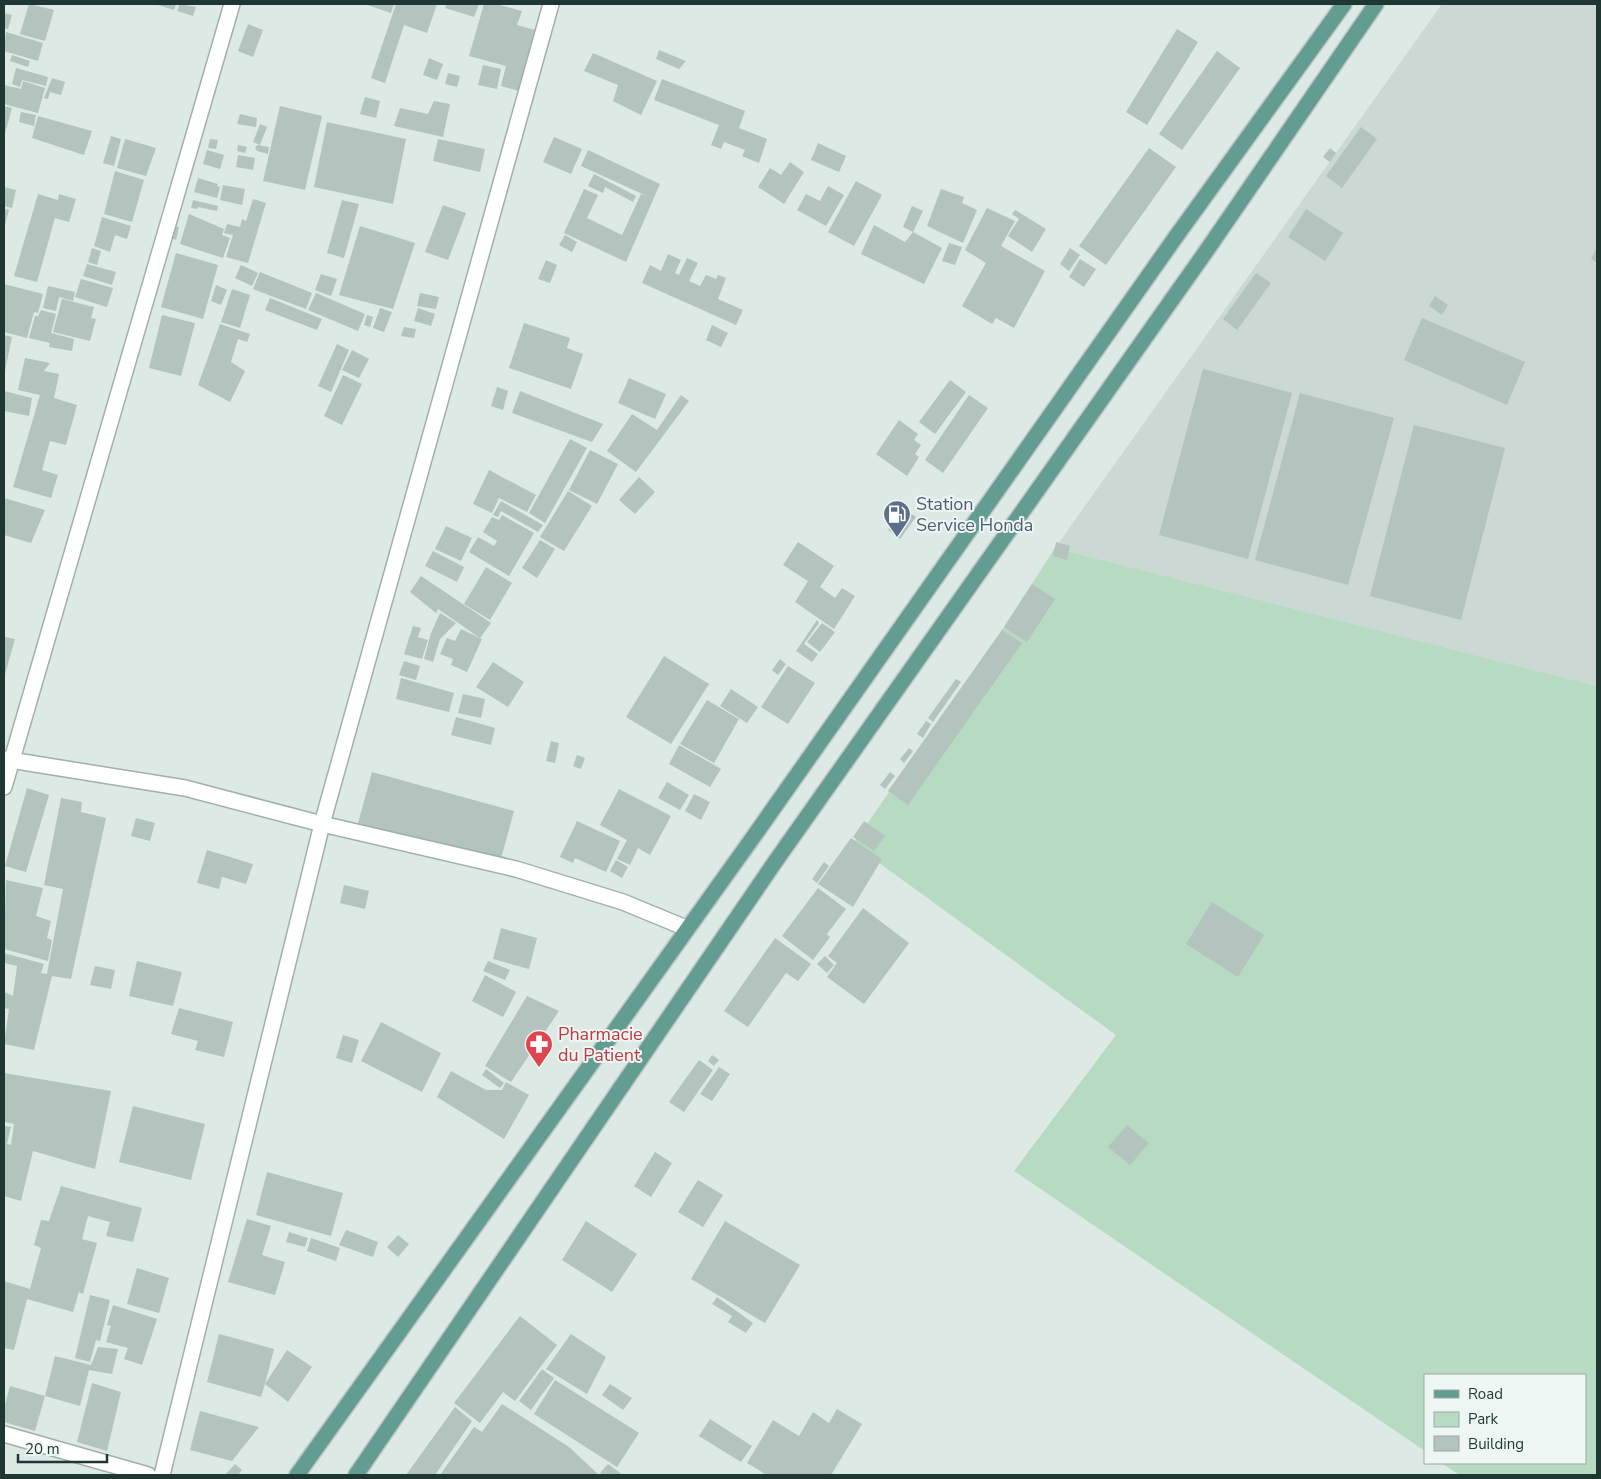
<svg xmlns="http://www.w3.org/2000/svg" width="1601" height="1479" viewBox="0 0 1601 1479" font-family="'Nunito Sans',sans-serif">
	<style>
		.built { fill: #cbd8d3 }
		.green { fill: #b6dac2 }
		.building { fill: #b3c3bd }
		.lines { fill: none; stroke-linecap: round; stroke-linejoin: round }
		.minor-casing { stroke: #a0b0ab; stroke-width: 18 }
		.major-casing { stroke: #bcc3c2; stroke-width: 18 }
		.minor { stroke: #fff; stroke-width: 15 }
		.major { stroke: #639d92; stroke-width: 15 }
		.labels { text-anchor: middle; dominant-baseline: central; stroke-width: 4; stroke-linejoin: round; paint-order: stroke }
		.service-label { font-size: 18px; fill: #4e5e75; stroke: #edf6f2; text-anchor: start }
		.health-label { font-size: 18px; fill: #be3a42; stroke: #edf6f2; text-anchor: start }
	</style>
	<rect width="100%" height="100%" fill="#dde9e4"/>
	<path class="built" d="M1442,4H1597V686L1055,548Z"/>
	<path class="green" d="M1055,548L1597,686V1475H1460L1441,1463H1585V1375H1425V1451L1014,1171L1116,1035L853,844L1004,627Z"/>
	<g class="building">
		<path d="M29,4L54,10L45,41L20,34Z"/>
		<path d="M155,4H176L174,10Z"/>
		<path d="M180,4L196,7L193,16L177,11Z"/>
		<path d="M364,4H394L391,13Z"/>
		<path d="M396,4H437L427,33L404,25L385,83L371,78Z"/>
		<path d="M447,4H479L474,17L445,8Z"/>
		<path d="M484,4H496L522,11L517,25L535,30L519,91L501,86L506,66L469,56Z"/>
		<path d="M4,13L12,15L8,29L4,28Z"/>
		<path d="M248,24L263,30L253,57L238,51Z"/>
		<path d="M1177,29L1198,42L1147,125L1126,112Z"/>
		<path d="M6,32L43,43L38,61L4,51Z"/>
		<path d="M659,50L686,61L679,69L656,59Z"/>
		<path d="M1217,51L1240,68L1182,150L1159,134Z"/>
		<path d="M593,53L657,81L641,115L613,101L618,85L584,71Z"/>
		<path d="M12,55L30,61L28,67L10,61Z"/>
		<path d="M429,58L443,64L437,80L423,75Z"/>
		<path d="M483,65L501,69L497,89L478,85Z"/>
		<path d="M16,68L48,77L46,86L22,80L20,87L12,84Z"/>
		<path d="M448,73L460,76L457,87L445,84Z"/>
		<path d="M52,78L65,82L61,95L50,92L48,99L44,98Z"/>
		<path d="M662,79L745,111L739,128L767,139L759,163L742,156L745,150L724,142L721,149L711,145L719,125L654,100Z"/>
		<path d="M23,81L45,88L38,113L4,104V85L21,89Z"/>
		<path d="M365,97L380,101L376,118L360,114Z"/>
		<path d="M434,101L450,104L443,137L394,126L400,108L428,114Z"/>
		<path d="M4,106L12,108L4,137Z"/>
		<path d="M280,106L322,116L305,190L263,181Z"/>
		<path d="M21,112L36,115L34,126L19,122Z"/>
		<path d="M240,114L257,118L256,127L237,124Z"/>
		<path d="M38,116L92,131L84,155L32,138Z"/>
		<path d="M327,122L406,139L393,204L314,187Z"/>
		<path d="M260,124L267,127L260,145L253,142Z"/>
		<path d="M1361,127L1377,139L1342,188L1326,176Z"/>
		<path d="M111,136L121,139L114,166L103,163Z"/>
		<path d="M554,137L582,149L571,174L543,162Z"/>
		<path d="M125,139L156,148L146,176L117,168Z"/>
		<path d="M210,139L218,140L216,149L208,148Z"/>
		<path d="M438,139L485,149L480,172L433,161Z"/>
		<path d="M818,143L846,156L839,172L811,160Z"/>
		<path d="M238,145L247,147L245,153L237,151Z"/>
		<path d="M258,145L269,147L268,154L257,151L255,147Z"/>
		<path d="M1149,148L1176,167L1106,265L1079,246Z"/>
		<path d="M1330,148L1336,153L1330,162L1323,157Z"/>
		<path d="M207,150L224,155L220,169L203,164Z"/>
		<path d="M588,150L660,184L626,262L564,233L584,189L598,195L587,218L622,235L641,194L649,197L581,166Z"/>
		<path d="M238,155L255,158L253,170L236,167Z"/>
		<path d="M790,162L804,172L784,204L758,187L770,168L781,175Z"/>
		<path d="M115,171L144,180L132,222L104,214Z"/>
		<path d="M594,174L636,196L633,202L605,187L603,193L588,186Z"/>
		<path d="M198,178L218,184L217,186L220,187L217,198L194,192Z"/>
		<path d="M856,181L882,195L854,246L828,232Z"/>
		<path d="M223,185L245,189L242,205L220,200Z"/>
		<path d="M828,186L844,195L826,226L797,210L806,194L820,201Z"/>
		<path d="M4,187L16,190L12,208L4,206Z"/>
		<path d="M941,189L964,197L962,203L977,210L963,243L927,226Z"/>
		<path d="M38,194L58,200L59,194L76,199L69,222L55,218L37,282L14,276Z"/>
		<path d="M253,199L266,203L248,263L226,257L233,235L224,233L227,224L240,227L242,219L246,221Z"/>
		<path d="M193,200L218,206L217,211L198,207L197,209L191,208Z"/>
		<path d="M342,200L359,204L344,258L327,253Z"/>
		<path d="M443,205L466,213L448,260L425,252Z"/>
		<path d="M912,206L923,211L913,232L903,227Z"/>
		<path d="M987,208L1015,221L1001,246L1045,271L1014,328L996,318L992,324L962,306L986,263L965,250Z"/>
		<path d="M4,209L9,210L4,228Z"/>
		<path d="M1306,209L1343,233L1325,261L1288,237Z"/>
		<path d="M1015,210L1046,229L1032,252L1008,236L1019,219L1012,214Z"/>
		<path d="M189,214L224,229L222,235L230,238L223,258L180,244Z"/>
		<path d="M102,217L131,226L127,239L115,235L110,252L94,246Z"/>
		<path d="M874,225L905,242L913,232L942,248L924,284L861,254Z"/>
		<path d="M174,226L179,227L176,240L171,238Z"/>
		<path d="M360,226L415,243L393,309L339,295Z"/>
		<path d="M565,235L577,242L572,252L559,245Z"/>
		<path d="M949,243L962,247L955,265L942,261Z"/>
		<path d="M1597,247V263L1591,259Z"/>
		<path d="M92,248L101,251L97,265L88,262Z"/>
		<path d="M1070,248L1080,255L1069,271L1060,264Z"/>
		<path d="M176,253L218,265L203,319L161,307Z"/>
		<path d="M668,254L681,260L675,273L679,275L687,258L698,263L689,281L700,286L706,275L716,279L718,275L726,278L718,299L743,310L736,325L642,283L650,265L661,271Z"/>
		<path d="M1080,259L1096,269L1084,287L1069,277Z"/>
		<path d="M546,260L557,265L550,283L538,279Z"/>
		<path d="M87,264L116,272L112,285L83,276Z"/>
		<path d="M241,265L258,273L252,286L235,278Z"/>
		<path d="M260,272L312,293L306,309L253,289Z"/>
		<path d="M1256,273L1271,283L1237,330L1223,319Z"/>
		<path d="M321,274L337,279L331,296L315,290Z"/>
		<path d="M81,279L113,288L107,307L75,297Z"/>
		<path d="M4,284L43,294L38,313L34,312L27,338L4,332Z"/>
		<path d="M216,285L227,290L221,305L211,301Z"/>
		<path d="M48,286L75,292L73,301L59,297L56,311L43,308Z"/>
		<path d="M232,289L250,295L240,328L221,322Z"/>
		<path d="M316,293L365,314L358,331L308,310Z"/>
		<path d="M420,293L439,297L436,309L417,306Z"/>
		<path d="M1435,296L1448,305L1442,315L1429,306Z"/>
		<path d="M270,298L322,319L317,330L265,310Z"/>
		<path d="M62,299L94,307L91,318L96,319L90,341L53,332Z"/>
		<path d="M380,308L392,312L384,332L373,328Z"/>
		<path d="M418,308L435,314L431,326L414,321Z"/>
		<path d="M41,310L56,314L51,333L74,339L72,351L49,347L50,343L29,338L35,316H38Z"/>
		<path d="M162,315L195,323L181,376L149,368Z"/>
		<path d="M367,315L373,317L370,327L364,325Z"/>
		<path d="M1422,318L1525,362L1507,405L1404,360Z"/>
		<path d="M524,323L570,338L567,348L583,354L571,389L509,368Z"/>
		<path d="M220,324L250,334L247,342L238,339L231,362L245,371L230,402L198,385Z"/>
		<path d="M712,325L728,333L721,347L706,340Z"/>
		<path d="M404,327L416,329L414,338L401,336Z"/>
		<path d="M4,335L12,337L5,371L4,370Z"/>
		<path d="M337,344L349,350L331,392L318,386Z"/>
		<path d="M352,350L369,359L359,378L342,370Z"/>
		<path d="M25,358L50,363L44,371L59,374L54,398L77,405L66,445L50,441L42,470L58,475L51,498L13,487L40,395L18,390Z"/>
		<path d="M1203,369L1292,393L1248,559L1159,535Z"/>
		<path d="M343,375L362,384L342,425L324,416Z"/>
		<path d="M629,378L666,394L655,419L618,403Z"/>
		<path d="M950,380L966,392L935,434L919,422Z"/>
		<path d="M497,387L508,391L503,410L491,406Z"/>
		<path d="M4,391L32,398L29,416L4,411Z"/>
		<path d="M520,391L603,424L592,442L512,413Z"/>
		<path d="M1300,393L1394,418L1348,585L1255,560Z"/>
		<path d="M681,395L689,401L636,472L607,451L632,414L657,430Z"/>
		<path d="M969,395L988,408L943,473L925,460Z"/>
		<path d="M899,420L918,434L914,440L921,445L915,454L919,457L907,476L876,454Z"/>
		<path d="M1414,425L1505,448L1461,620L1370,596Z"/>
		<path d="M570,439L587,448L545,523L529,513Z"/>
		<path d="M590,450L618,464L597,504L569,490Z"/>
		<path d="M489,470L536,495L527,512L499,498L492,513L473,504Z"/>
		<path d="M639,477L655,492L635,514L619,500Z"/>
		<path d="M568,491L592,506L564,551L540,537Z"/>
		<path d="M4,498L45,510L31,543L4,535Z"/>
		<path d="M501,501L543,525L538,532L501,511L498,517L493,515Z"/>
		<path d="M903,508L916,517L900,539L888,530Z"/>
		<path d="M502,515L534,533L509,576L469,552L478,537L494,546L497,541L483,532L492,517L499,520Z"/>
		<path d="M446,526L472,538L461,561L435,549Z"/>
		<path d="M540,540L555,549L537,578L522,568Z"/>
		<path d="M798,542L834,566L820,587L835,598L842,588L855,596L834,629L795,602L808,581L783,565Z"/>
		<path d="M1056,542L1070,546L1067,560L1053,556Z"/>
		<path d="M433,551L464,567L457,582L425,566Z"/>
		<path d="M486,567L512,583L490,620L464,604Z"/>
		<path d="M421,576L491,623L480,638L438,609L436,613L410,592Z"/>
		<path d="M1032,584L1055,599L1027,642L1004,627Z"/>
		<path d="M440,613L456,623L440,639L433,662L424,659L431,633Z"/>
		<path d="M817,620L819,623L804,644L818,654L812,662L796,651Z"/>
		<path d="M822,623L835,632L820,652L807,642Z"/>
		<path d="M413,626L421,628L418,637L428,640L422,659L404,654Z"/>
		<path d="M461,629L482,639L467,672L451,665L453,659L440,654L447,638L455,641Z"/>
		<path d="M1002,630L1022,643L908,805L888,791Z"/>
		<path d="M4,637L15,639L4,678Z"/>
		<path d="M664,656L709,684L671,744L626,717Z"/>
		<path d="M780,659L786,664L778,675L772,670Z"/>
		<path d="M404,661L420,666L416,680L399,675Z"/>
		<path d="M493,662L524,682L508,707L476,687Z"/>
		<path d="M788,666L815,683L788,724L761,707Z"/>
		<path d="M401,678L454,693L449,712L396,699Z"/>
		<path d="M956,679L961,682L933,722L928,718Z"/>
		<path d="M731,689L758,707L747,723L720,706Z"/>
		<path d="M463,694L485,699L481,718L458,713Z"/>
		<path d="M707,700L739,719L714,763L680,744Z"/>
		<path d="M456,717L495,728L491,745L451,735Z"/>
		<path d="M926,721L931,724L923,738L917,734Z"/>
		<path d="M551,741L559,743L555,763L546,761Z"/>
		<path d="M679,745L721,769L710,787L669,764Z"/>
		<path d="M909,748L913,751L904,763L900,759Z"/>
		<path d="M577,755L585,758L581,769L573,766Z"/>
		<path d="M372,772L514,811L499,866L357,827Z"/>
		<path d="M890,772L895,776L885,789L880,785Z"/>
		<path d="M667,782L689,795L680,810L658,798Z"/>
		<path d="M27,788L49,795L26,872L5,866Z"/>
		<path d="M619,789L671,816L650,855L638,848L630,865L617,859L627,840L600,825Z"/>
		<path d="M694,794L710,802L701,820L685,811Z"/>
		<path d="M61,798L82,802L81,812L106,818L71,979L52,976L34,1050L4,1044L9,1009L4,1008V992L13,996L17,966L4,963V953L44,964L41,973L47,974L63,889L44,885Z"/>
		<path d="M136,818L155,823L150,841L131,836Z"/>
		<path d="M577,821L620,841L606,872L575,858L573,863L560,857Z"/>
		<path d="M864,821L885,836L874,851L853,837Z"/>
		<path d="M851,838L882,859L853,907L818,884Z"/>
		<path d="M207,850L253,864L246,884L222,877L219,889L197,883Z"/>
		<path d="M616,860L628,867L622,878L610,871Z"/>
		<path d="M824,862L829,866L817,883L812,879Z"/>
		<path d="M6,880L43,888L36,916L51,921L47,938L52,940L48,961L4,949Z"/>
		<path d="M344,885L369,891L365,909L340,903Z"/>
		<path d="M818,888L846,909L827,934L830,937L813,960L782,936Z"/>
		<path d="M1212,902L1264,935L1238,977L1186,944Z"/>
		<path d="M863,908L909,943L864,1004L827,977L837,963L828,956Z"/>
		<path d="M501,928L537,938L529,969L493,959Z"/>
		<path d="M775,938L811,964L798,981L786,973L748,1027L724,1011Z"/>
		<path d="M825,956L834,965L827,973L817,964Z"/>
		<path d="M137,961L182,972L173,1006L129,996Z"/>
		<path d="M488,961L510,970L505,980L483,971Z"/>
		<path d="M95,966L115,970L111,989L90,985Z"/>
		<path d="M485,975L516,992L503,1017L472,1001Z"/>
		<path d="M527,996L559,1011L511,1082L485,1066Z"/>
		<path d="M179,1008L233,1022L224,1057L195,1050L198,1041L171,1034Z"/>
		<path d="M381,1022L441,1053L422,1092L361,1061Z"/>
		<path d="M343,1035L359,1040L352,1063L336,1058Z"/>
		<path d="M712,1055L719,1060L714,1066L708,1061Z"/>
		<path d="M699,1060L713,1070L684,1112L669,1102Z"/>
		<path d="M719,1067L730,1074L712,1101L700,1094Z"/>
		<path d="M486,1069L504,1083L500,1088L482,1075Z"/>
		<path d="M451,1071L486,1090H502L506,1082L529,1095L504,1139L437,1097Z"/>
		<path d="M4,1073L111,1091L95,1169L33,1151L21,1201L4,1196V1143L11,1145L14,1124L4,1122Z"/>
		<path d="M133,1106L205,1124L191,1180L119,1162Z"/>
		<path d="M1127,1125L1149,1143L1130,1165L1108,1147Z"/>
		<path d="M4,1126L11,1127L7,1144L4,1143Z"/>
		<path d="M655,1152L672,1163L651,1197L634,1186Z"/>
		<path d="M267,1172L343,1193L331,1236L256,1215Z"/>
		<path d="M698,1180L723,1195L703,1227L678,1212Z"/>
		<path d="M61,1186L142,1208L133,1242L106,1236L110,1222L88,1216L82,1239L97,1243L83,1294L79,1292L73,1312L27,1299L14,1350L4,1348V1281L30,1289L41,1248L34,1245L41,1220L49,1221Z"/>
		<path d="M247,1219L271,1226L262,1255L285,1262L275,1295L228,1282Z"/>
		<path d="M586,1221L637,1254L612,1292L562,1260Z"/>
		<path d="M725,1221L800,1265L765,1323L691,1279Z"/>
		<path d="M346,1230L378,1242L373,1257L339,1245Z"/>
		<path d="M289,1232L308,1238L305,1247L286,1242Z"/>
		<path d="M398,1235L409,1244L398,1257L387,1247Z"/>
		<path d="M311,1238L340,1248L336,1261L307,1251Z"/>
		<path d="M137,1268L169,1278L159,1313L127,1304Z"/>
		<path d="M90,1295L110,1300L100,1341L96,1340L90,1362L75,1358Z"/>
		<path d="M717,1297L753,1323L746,1333L728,1322L732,1316L712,1304Z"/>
		<path d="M113,1305L157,1319L142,1365L124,1359L128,1348L106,1342L111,1326L107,1325Z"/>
		<path d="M520,1316L557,1345L515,1401L503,1392L480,1423L454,1403Z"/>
		<path d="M219,1334L274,1349L265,1384L287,1350L312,1367L288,1402L265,1384L261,1397L207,1382Z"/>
		<path d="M571,1334L606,1357L587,1394L546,1369Z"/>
		<path d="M98,1347L118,1349L112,1374L89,1370L80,1406L45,1396L35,1431L4,1422V1408L10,1386L45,1396L55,1356L91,1365Z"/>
		<path d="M542,1369L554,1378L531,1410L519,1401Z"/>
		<path d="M555,1380L639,1433L617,1467L534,1414Z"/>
		<path d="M92,1383L121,1392L107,1451L77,1442Z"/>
		<path d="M610,1384L632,1398L623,1410L602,1395Z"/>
		<path d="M502,1404L569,1447L599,1475H440L474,1427L482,1432Z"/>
		<path d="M455,1407L472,1421L435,1475H406Z"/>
		<path d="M837,1409L862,1424L831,1475H767L747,1463L773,1420L799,1436L813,1412L829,1423Z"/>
		<path d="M200,1411L259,1427L232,1461L190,1450Z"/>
		<path d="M710,1419L752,1446L741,1462L699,1436Z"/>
		<path d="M235,1464L242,1470L238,1475H225Z"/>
		<path d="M608,1464L623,1475H603L600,1473Z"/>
	</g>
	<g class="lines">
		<g class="minor-casing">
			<g id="minor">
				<path d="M4,759L185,788L322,824L516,869L623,902L686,928"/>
				<path d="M4,787L232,4"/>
				<path d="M4,1434L148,1475"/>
				<path d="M162,1475L322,824L551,4"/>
			</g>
		</g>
		<g class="major-casing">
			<g id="major">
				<path d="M297,1475L754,836L1175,238L1344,4"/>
				<path d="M356,1475L775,862L1207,250L1376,4"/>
			</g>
		</g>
		<use href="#minor" class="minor"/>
		<use href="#major" class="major"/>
	</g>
	<defs>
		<g id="fuel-pin" transform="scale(1.4375)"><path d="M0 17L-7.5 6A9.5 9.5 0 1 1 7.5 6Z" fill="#5c6f8a" stroke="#edf6f2"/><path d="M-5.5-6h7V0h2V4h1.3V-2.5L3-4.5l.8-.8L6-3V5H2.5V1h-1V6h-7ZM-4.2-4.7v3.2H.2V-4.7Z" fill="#fff"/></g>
		<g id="pharmacy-pin" transform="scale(1.4375)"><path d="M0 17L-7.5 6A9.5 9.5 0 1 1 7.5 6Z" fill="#e0444e" stroke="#edf6f2"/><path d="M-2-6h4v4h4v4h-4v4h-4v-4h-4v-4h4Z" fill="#fff"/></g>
	</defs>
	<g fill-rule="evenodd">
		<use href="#fuel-pin" x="897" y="514"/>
		<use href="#pharmacy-pin" x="539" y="1044"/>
	</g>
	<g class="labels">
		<g class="service-label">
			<text x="916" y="504">Station<tspan x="916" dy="21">Service Honda</tspan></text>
		</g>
		<g class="health-label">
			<text x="558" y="1034">Pharmacie<tspan x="558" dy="21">du Patient</tspan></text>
		</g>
	</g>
	<rect width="1601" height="1479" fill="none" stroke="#1f3733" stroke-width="10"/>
	<rect x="1424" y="1374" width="162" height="90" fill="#edf6f2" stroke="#9baaa6"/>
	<rect x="1434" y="1390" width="25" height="8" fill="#639d92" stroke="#9baaa6"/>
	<text x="1468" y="1399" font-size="15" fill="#1f3733">Road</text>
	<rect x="1434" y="1412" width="25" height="15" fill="#b6dac2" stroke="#9baaa6"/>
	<text x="1468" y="1424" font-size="15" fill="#1f3733">Park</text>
	<rect x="1434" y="1436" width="25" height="15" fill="#b3c3bd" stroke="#9baaa6"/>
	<text x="1468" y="1449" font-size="15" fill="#1f3733">Building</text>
	<path d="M18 1454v8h89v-8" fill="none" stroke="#1f3733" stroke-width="2.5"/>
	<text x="25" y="1454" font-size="15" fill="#1f3733" stroke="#edf6f2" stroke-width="4" paint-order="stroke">20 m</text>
</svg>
